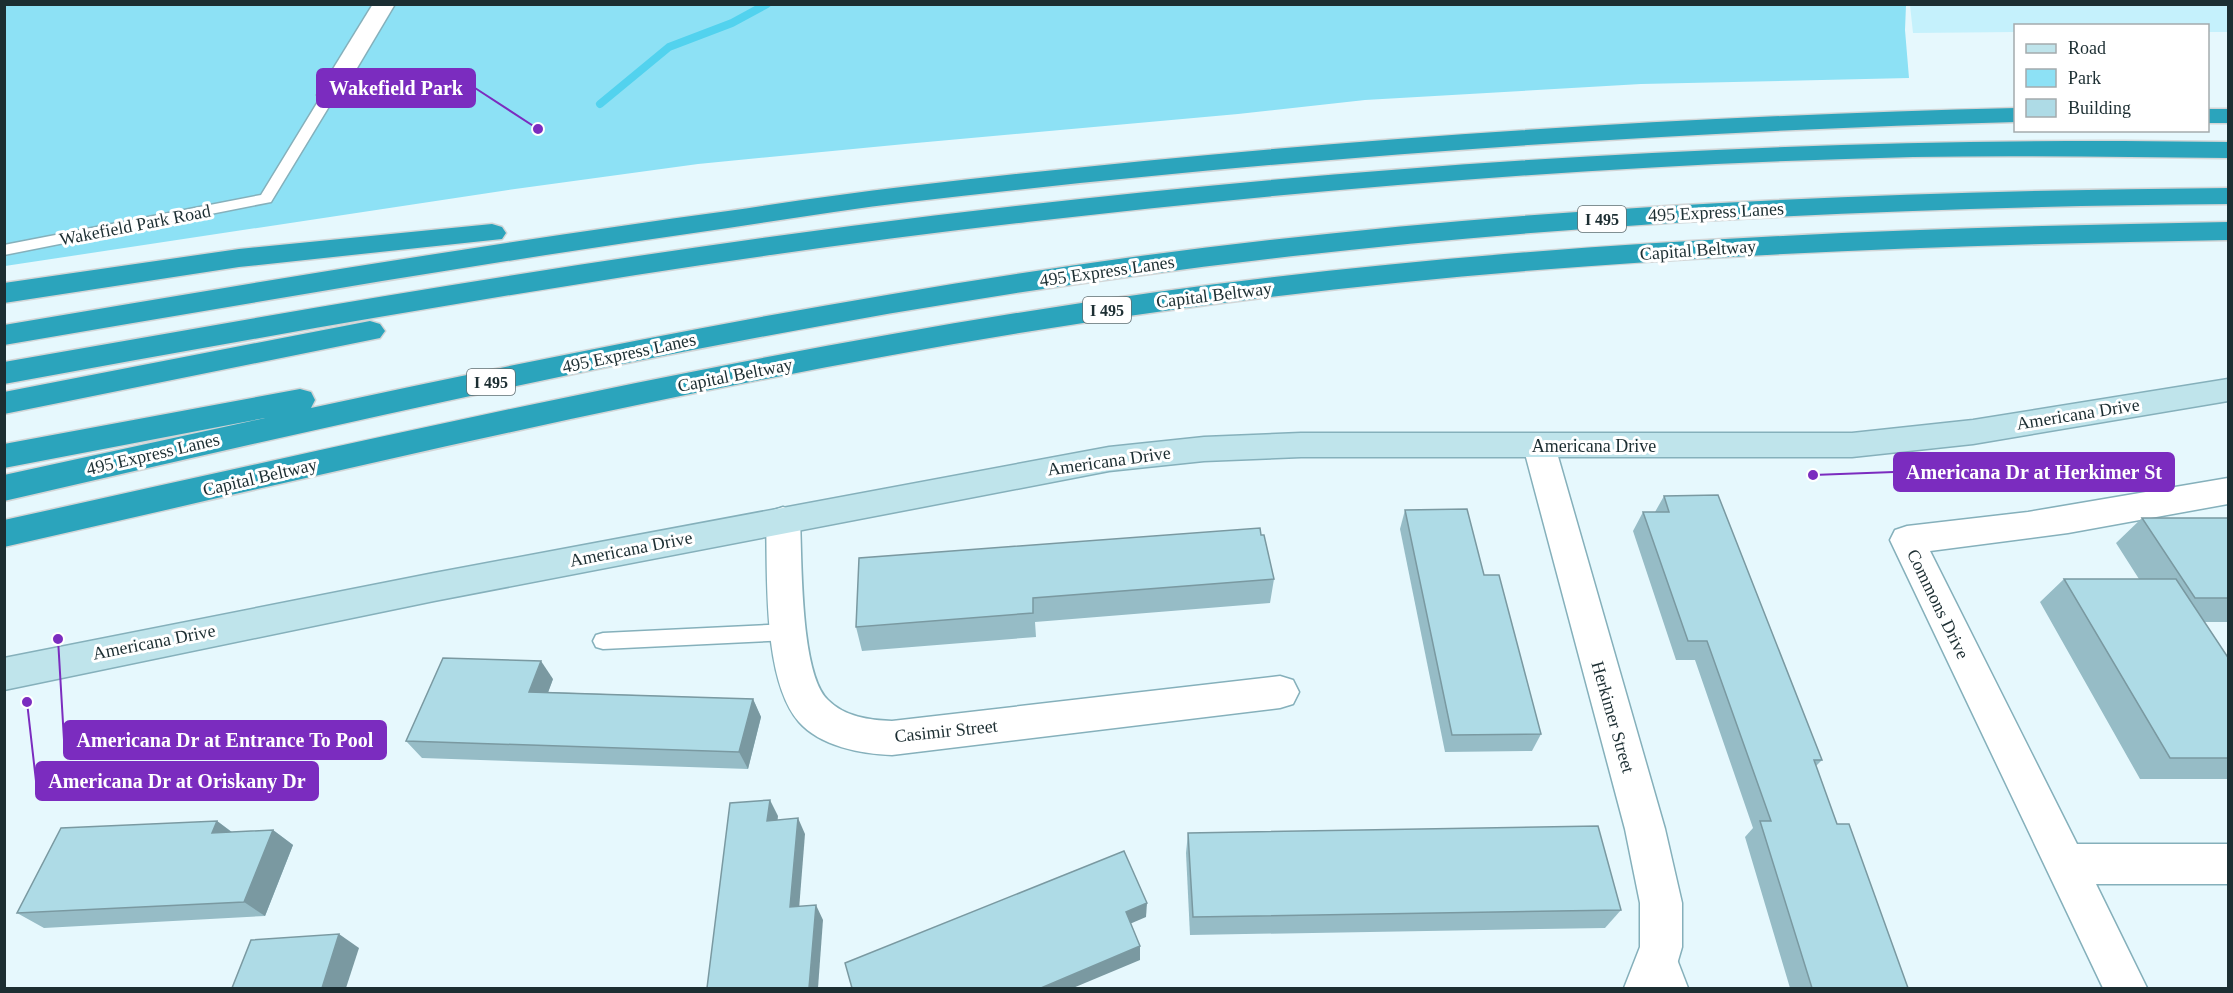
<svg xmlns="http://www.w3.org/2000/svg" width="2233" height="993" viewBox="0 0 2233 993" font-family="Georgia,serif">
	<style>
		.built { fill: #c5f1fc }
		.green { fill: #8de1f5 }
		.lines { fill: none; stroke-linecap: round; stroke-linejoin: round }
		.stream { stroke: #52d2ee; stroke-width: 8 }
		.lane-casing { stroke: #85b0bb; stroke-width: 3 }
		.street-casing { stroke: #85b0bb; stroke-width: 3 }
		.secondary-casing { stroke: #85b0bb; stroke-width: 3 }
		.highway-casing { stroke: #d2d5d6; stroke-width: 3 }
		.lane { fill: #fff; fill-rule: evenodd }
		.street { fill: #fff; fill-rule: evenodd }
		.secondary { fill: #bfe4eb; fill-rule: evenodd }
		.highway { fill: #2ba4bc; fill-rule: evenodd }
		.wall { fill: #96bcc6 }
		.shaded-wall { fill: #7a99a1 }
		.building { fill: #aedbe6; stroke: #7a99a1; stroke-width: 1.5 }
		.labels { text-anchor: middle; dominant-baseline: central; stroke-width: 6; stroke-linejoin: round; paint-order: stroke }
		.shield { fill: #fff; stroke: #606d70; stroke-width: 1.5 }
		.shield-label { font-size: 16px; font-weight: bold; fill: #1c2e32 }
		.street-label { font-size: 18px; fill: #1c2e32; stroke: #fff }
		.leader { fill: none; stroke: #7b2cbf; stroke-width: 2 }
		.callout-dot { fill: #7b2cbf; stroke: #fff; stroke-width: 2 }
		.callout { fill: #7b2cbf; stroke: #7b2cbf; stroke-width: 2 }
		.callout-label { font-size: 20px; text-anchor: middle; font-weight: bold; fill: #fff }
	</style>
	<rect width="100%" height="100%" fill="#e6f8fd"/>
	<path class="built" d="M1910,5H2228V32H2208V26H2016L2015,32L1913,33Z"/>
	<path class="green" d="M5,5H1906L1905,30L1909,78L1641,84L1365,100L1238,114L905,144L698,164L515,189L5,266Z"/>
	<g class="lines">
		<path class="stream" d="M600,104L669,47L732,23L767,4"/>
		<g class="lane-casing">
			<g id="lane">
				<path d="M329,91L336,95L271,202L4,255V245L261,195L322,95Z"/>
				<path d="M790,624L797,626L800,632L797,638L790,640L603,649L596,647L593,641L596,635L603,633Z"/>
				<path d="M1665,945L1673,949L1688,988H1664L1653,957L1657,949Z"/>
			</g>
		</g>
		<g class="street-casing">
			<g id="street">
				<path d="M373,4H395L338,100L329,102L320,100L317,95Z"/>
				<path d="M1539,434L1550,438L1555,446L1665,829L1682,903V947L1670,988H1624L1640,947V903L1625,829L1523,446L1528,438Z"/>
				<path d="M2228,478V504L2068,533L1930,551L2077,844H2228V884H2096L2147,988H2103L1890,540L1895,530L1907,526L2028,512Z"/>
				<path d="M783,507L795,511L800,520C802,560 800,674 828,700C845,717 869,720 892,721L1280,676L1293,680L1299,692L1293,704L1280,708L892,755C861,754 820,746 799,722C762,679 768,575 766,520L771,511Z"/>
			</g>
		</g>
		<g class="secondary-casing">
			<path id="secondary" d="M2228,379V401L1973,444L1852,457H1301L1204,461L1109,471L434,601L4,690V658L434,573L1109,447L1204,437L1301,433H1852L1973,420Z"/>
		</g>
		<g class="highway-casing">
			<g id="highway">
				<path d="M2016,108V122C1646,132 1277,159 909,202C849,209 788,219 728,228C486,262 245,304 4,345V325C245,284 486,244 728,211C789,202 849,193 910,186C1277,143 1646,117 2016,108Z"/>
				<rect x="2208" y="109" width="20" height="14"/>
				<path d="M2123,141L2228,142V158C2123,157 2019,155 1913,157C1617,164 1321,188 1027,222C684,261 344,322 4,384V362C286,312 568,263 851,226C1273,172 1698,140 2123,141Z"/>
				<path d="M2228,188V204C1862,207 1497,226 1135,276C754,327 379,415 4,501V475L265,418L4,468V444L300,389L311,392L315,400L311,408C583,349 856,295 1133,257C1496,208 1862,191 2228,188Z"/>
				<path d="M2228,222V240C1870,246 1512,261 1157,312C768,367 387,460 4,547V520C387,436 769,346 1157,292C1512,243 1870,228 2228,222Z"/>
				<path d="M492,224L502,227L506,233L502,239L239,267L4,303V283L239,249Z"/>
				<path d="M370,321L380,324L385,331L380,338L4,414V392Z"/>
			</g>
		</g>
		<use href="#lane" class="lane"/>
		<use href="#street" class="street"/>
		<use href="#secondary" class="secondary"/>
		<use href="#highway" class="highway"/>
	</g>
	<g class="wall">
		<path d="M1664,496L1822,760L1816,766L1837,824L1908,988H1790L1745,837L1753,828L1695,660H1676L1633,531L1643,512H1655Z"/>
		<path d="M1405,510L1484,575L1541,734L1532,751L1445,752L1400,529Z"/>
		<path d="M2142,518H2229V622H2204L2229,659V779H2140L2040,602L2064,579H2139L2116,543Z"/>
		<path d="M1261,535L1274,579L1270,603L1035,622L1036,637L862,651L856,627Z"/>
		<path d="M553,679L548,692L753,699L761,717L748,769L422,758L406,741Z"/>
		<path d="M217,821L232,832L273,830L293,845L265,916L44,928L17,913Z"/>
		<path d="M1188,833L1621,910L1605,928L1190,935L1186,853Z"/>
	</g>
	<g class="shaded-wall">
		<path d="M541,661L553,679L542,709L529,692Z"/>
		<path d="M753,699L761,717L748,769L739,752Z"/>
		<path d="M770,800L778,816L776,837L767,821Z"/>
		<path d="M798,818L805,834L798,922L790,907Z"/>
		<path d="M217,821L238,837L212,833Z"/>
		<path d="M273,830L293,845L265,916L244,902Z"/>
		<path d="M1147,903L1146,917L1125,926L1126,912Z"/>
		<path d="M816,905L823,920L818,988H809Z"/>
		<path d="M339,934L359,948L346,988H322Z"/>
		<path d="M1140,946V960L1073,988H1041Z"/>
	</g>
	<g class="building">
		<path d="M1718,495L1822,760H1814L1837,824H1849L1908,988H1812L1760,821H1771L1707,641H1688L1643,512H1669L1664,496Z"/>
		<path d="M1467,509L1484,575H1499L1541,734L1452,735L1405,510Z"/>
		<path d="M2142,518H2229V598H2195Z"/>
		<path d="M1260,528L1261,535H1264L1274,579L1033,598V613L856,627L859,558Z"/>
		<path d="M2064,579H2176L2229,659V758H2170Z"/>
		<path d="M443,658L541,661L529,692L753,699L739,752L406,741Z"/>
		<path d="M770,800L767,821L798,818L790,907L816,905L809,988H707L730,803Z"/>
		<path d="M217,821L212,833L273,830L244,902L17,913L61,828Z"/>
		<path d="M1598,826L1621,910L1193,917L1188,833Z"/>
		<path d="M1124,851L1147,903L1126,912L1140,946L1041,988H852L845,963Z"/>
		<path d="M339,934L322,988H232L251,940Z"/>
	</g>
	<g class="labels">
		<g class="shield">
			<rect x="1578" y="206" width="48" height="26" rx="4.5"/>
			<rect x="1083" y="297" width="48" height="26" rx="4.5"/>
			<rect x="467" y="369" width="48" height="26" rx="4.5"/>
		</g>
		<g class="shield-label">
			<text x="1602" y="219">I 495</text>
			<text x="1107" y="310">I 495</text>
			<text x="491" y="382">I 495</text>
		</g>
		<g class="street-label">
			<text transform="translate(1716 212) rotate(-3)">495 Express Lanes</text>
			<text transform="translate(135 225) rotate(-11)">Wakefield Park Road</text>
			<text transform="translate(1698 250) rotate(-4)">Capital Beltway</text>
			<text transform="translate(1107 271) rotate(-8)">495 Express Lanes</text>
			<text transform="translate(1214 295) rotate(-7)">Capital Beltway</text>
			<text transform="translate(629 353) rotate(-12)">495 Express Lanes</text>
			<text transform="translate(735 375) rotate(-11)">Capital Beltway</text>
			<text transform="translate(2078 414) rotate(-9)">Americana Drive</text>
			<text x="1594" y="446">Americana Drive</text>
			<text transform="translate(153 454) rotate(-13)">495 Express Lanes</text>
			<text transform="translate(1109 461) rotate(-8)">Americana Drive</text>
			<text transform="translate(260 477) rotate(-13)">Capital Beltway</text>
			<text transform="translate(631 549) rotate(-11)">Americana Drive</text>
			<text transform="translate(1938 604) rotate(64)">Commons Drive</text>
			<text transform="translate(154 642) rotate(-11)">Americana Drive</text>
			<text transform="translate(1613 717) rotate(74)">Herkimer Street</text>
			<text transform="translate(946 731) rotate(-6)">Casimir Street</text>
		</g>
	</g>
	<path class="leader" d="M538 129L475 88M1813 475L1894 472M58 639L64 740M27 702L36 781"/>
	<g class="callout-dot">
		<circle cx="538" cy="129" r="6"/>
		<circle cx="1813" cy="475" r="6"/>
		<circle cx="58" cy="639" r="6"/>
		<circle cx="27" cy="702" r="6"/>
	</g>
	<g class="callout">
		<rect x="317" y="69" width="158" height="38" rx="6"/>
		<rect x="1894" y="453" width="280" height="38" rx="6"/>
		<rect x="64" y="721" width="322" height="38" rx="6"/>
		<rect x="36" y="762" width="282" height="38" rx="6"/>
	</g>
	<g class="callout-label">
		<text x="396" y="95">Wakefield Park</text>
		<text x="2034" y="479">Americana Dr at Herkimer St</text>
		<text x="225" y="747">Americana Dr at Entrance To Pool</text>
		<text x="177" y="788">Americana Dr at Oriskany Dr</text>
	</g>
	<rect width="2233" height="993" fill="none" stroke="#1c2e32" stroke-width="12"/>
	<rect x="2014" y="24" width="195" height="108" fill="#ffffff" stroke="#a4abad" stroke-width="1.5"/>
	<rect x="2026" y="44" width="30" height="9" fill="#bfe4eb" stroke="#a4abad" stroke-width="1.5"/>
	<text x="2068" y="54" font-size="18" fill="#1c2e32">Road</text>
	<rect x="2026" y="69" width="30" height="18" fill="#8de1f5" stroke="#a4abad" stroke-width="1.5"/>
	<text x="2068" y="84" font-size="18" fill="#1c2e32">Park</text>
	<rect x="2026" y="99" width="30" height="18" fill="#aedbe6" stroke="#a4abad" stroke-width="1.5"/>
	<text x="2068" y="114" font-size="18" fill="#1c2e32">Building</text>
</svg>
